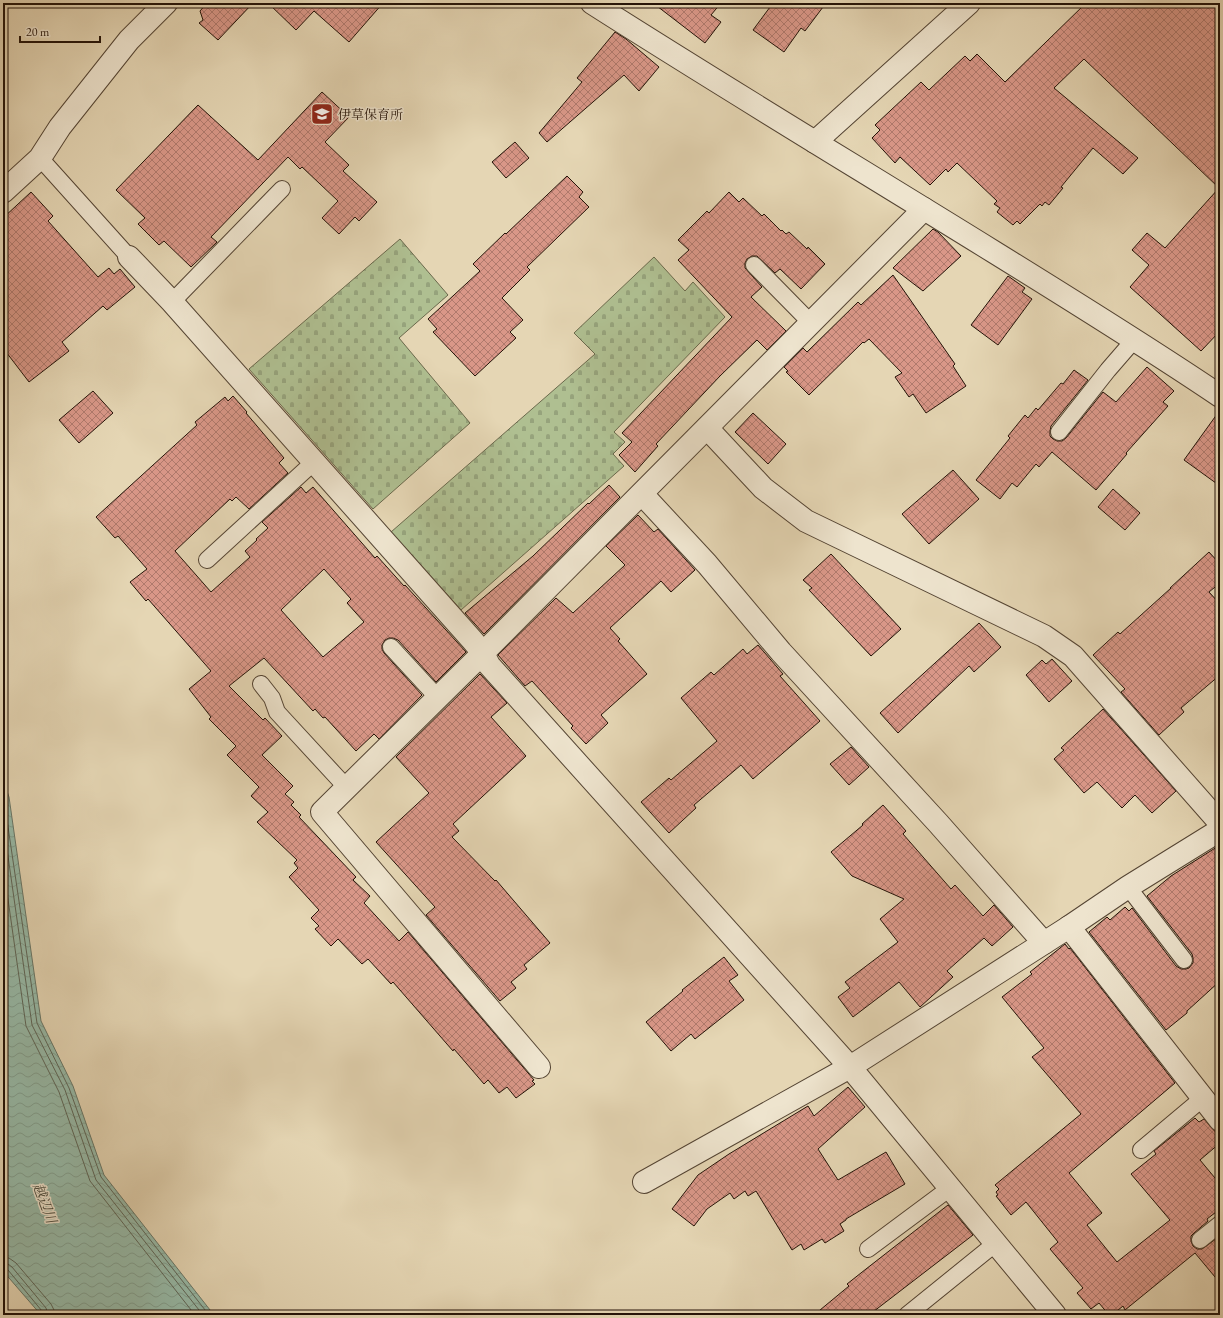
<svg xmlns="http://www.w3.org/2000/svg" width="1223" height="1318" viewBox="0 0 1223 1318" font-family="'EB Garamond','Noto Serif JP',serif">
	<style>
		.cemetery { fill: url(#cemetery-stones); stroke: #6a694c }
		.water { fill: url(#water-waves); stroke: #697768 }
		.lines { fill: none; stroke-linecap: round; stroke-linejoin: round }
		.shore { stroke: #5e6658; stroke-width: 1 }
		.building { fill: url(#building-cross-hatch); stroke: #241308; fill-rule: evenodd }
		.lane-casing { stroke: #544433; stroke-width: 18 }
		.street-casing { stroke: #544433; stroke-width: 24 }
		.lane { stroke: #eee4ce; stroke-width: 16 }
		.street { stroke: #eee4ce; stroke-width: 22 }
		.labels { text-anchor: middle; dominant-baseline: central; stroke-width: 3; stroke-linejoin: round; paint-order: stroke }
		.poi-label { font-size: 13px; fill: #241308; stroke: #eee4ce; text-anchor: start }
		.water-label { font-size: 14px; font-style: italic; fill: #4c4d40; stroke: #eee4ce }
	</style>
	<defs>
		<pattern id="cemetery-stones" width="16" height="16" patternUnits="userSpaceOnUse"><rect width="16" height="16" fill="#afbf91"/><path d="M2 7V4a2 2 0 0 1 4 0v3zM10 15v-3a2 2 0 0 1 4 0v3z" fill="#96a37c"/></pattern>
		<pattern id="water-waves" width="16" height="10" patternUnits="userSpaceOnUse"><rect width="16" height="10" fill="#97baa8"/><path d="M0 5q4-4 8 0t8 0" fill="none" stroke="#829f8f"/></pattern>
		<pattern id="building-cross-hatch" width="8" height="8" patternUnits="userSpaceOnUse"><rect width="8" height="8" fill="#d99788"/><path d="M0 0l8 8M0 8l8-8" fill="none" stroke="#b07a6d"/></pattern>
	</defs>
	<rect width="100%" height="100%" fill="#e5d6b4"/>
	<filter id="stains"><feTurbulence type="fractalNoise" baseFrequency=".005" numOctaves="4"/><feColorMatrix values="0 0 0 0 .2 0 0 0 0 .09 0 0 0 0 .02 0 0 0 .5 -.17"/></filter>
	<radialGradient id="worn" r=".72"><stop offset=".6" stop-color="#630" stop-opacity="0"/><stop offset="1" stop-color="#630" stop-opacity=".3"/></radialGradient>
	<g class="cemetery">
		<path d="M400,239L448,295L399,338L470,423L373,509L249,369Z"/>
		<path d="M654,257L685,291L693,282L725,317L614,432L625,442L613,454L624,466L461,610L391,532L595,354L574,333Z"/>
	</g>
	<path class="water" d="M3,780L9,797L41,1021L73,1086L104,1175L214,1315H41L3,1271Z"/>
	<g class="lines">
		<g class="shore">
			<path d="M3,793L37,1023L69,1088L101,1177L209,1315"/>
			<path d="M3,821L32,1025L65,1090L96,1180L203,1315"/>
			<path d="M3,864L26,1026L59,1092L90,1181L195,1315"/>
			<path d="M3,1258H9L16,1263L51,1304L54,1310V1315"/>
			<path d="M3,1264H8L12,1267L46,1308L48,1315"/>
			<path d="M3,1269L8,1270L42,1311L43,1315"/>
		</g>
	</g>
	<g class="building">
		<path d="M207,3H253L218,40L199,23L203,20L200,11Z"/>
		<path d="M268,3H383L349,42L314,11L296,30Z"/>
		<path d="M653,3H721L711,15L721,22L705,43Z"/>
		<path d="M773,3H826L805,31L801,28L784,52L753,30Z"/>
		<path d="M1086,3H1220V331L1201,351L1130,287L1149,265L1132,250L1147,233L1165,248L1219,188L1084,59L1054,88L1138,158L1123,174L1093,148L1061,187L1063,188L1049,205L1045,202L1042,206L1040,204L1020,224L1017,221L1013,225L997,212L1000,208L994,204L997,201L957,163L948,172L946,169L930,185L900,157L895,163L872,138L880,130L875,125L921,82L929,90L965,56L970,61L977,54L1005,82Z"/>
		<path d="M615,32L626,39L659,67L639,91L624,75L547,142L539,133L582,82L577,78Z"/>
		<path d="M322,92L349,117L325,142L349,165L343,171L377,202L359,221L355,217L339,234L322,218L338,201L302,167L300,169L288,157L211,237L217,242L191,267L164,241L159,245L138,224L145,218L116,190L198,105L258,160Z"/>
		<path d="M515,142L529,158L506,178L492,162Z"/>
		<path d="M567,176L583,192L579,197L589,207L527,267L530,270L502,298L523,320L510,332L516,338L475,376L433,332L437,329L428,319L480,271L473,264L505,233L506,234Z"/>
		<path d="M31,192L53,216L48,221L98,277L109,268L114,274L120,269L135,287L107,310L103,306L62,342L69,351L29,382L3,348V218Z"/>
		<path d="M729,192L739,202L743,198L762,216L764,214L781,231L782,230L786,234L789,232L807,249L808,247L825,264L801,289L780,269L775,273L757,256H752L747,259L745,263V268L762,287L751,297L786,331L767,350L757,340L720,376L656,444L658,446L635,472L619,455L632,442L622,433L732,317L678,260L689,250L678,240L707,211L709,213Z"/>
		<path d="M933,229L938,232L961,256L923,291L893,268Z"/>
		<path d="M893,275L955,364L953,366L966,386L926,413L913,394L909,397L895,377L902,373L869,339L864,343L863,342L809,395L786,372L788,371L784,367L803,348L807,352L858,302L861,305Z"/>
		<path d="M1008,276L1025,288L1022,292L1032,299L998,345L971,325Z"/>
		<path d="M1147,367L1174,391L1163,402L1168,406L1126,453L1127,454L1096,490L1052,452L1039,467L1036,464L1017,487L1012,483L1000,499L976,480L1010,438L1008,436L1025,415L1028,418L1036,408L1038,410L1061,383L1063,384L1074,370L1088,380L1051,426L1050,431V436L1053,439L1057,441H1062L1066,438L1103,392L1116,402Z"/>
		<path d="M93,391L113,413L79,443L59,420Z"/>
		<path d="M233,396L247,412L246,413L284,458L279,463L288,473L249,509L236,497L232,501L230,499L175,551L211,592L250,557L245,551L257,540L256,539L268,528L262,522L301,487L306,493L313,487L375,558L377,556L404,586L405,585L466,652L436,682L398,640L393,638H389L385,640L382,645V649L384,653L422,695L379,739L374,734L356,751L325,717L323,718L315,709L313,711L264,658L229,686L263,720L265,718L282,736L262,755L293,786L285,794L294,802L291,805L301,815L299,817L356,877L353,880L370,896L364,903L399,941L408,932L534,1080L532,1081L535,1084L516,1098L507,1087L499,1093L488,1080L484,1084L454,1049L453,1051L393,982L391,984L368,959L362,964L338,939L331,946L315,929L319,926L311,918L319,910L289,877L298,868L294,863L297,860L257,822L268,812L251,796L259,787L227,755L236,746L209,719L211,717L189,689L211,671L148,599L146,601L130,582L147,569L118,536L115,538L96,517L197,425L195,422L225,397L228,401ZM324,569L351,599L347,603L364,622L323,657L281,610Z"/>
		<path d="M1220,410V486L1184,460Z"/>
		<path d="M753,413L786,444L768,464L735,432Z"/>
		<path d="M953,470L979,499L929,544L902,514Z"/>
		<path d="M609,485L620,497L484,634L465,613L533,556L588,503L589,504Z"/>
		<path d="M1113,489L1140,513L1125,530L1098,507Z"/>
		<path d="M638,515L654,532L658,529L695,570L671,592L661,581L610,628L620,639L618,641L647,674L601,715L608,723L586,744L571,728L573,726L532,681L525,686L498,655L556,598L573,613L625,565L606,546Z"/>
		<path d="M1209,552L1220,564V583L1209,592L1220,604V675L1181,708L1184,712L1159,735L1121,692L1125,689L1093,655L1118,632L1120,634L1171,588H1170Z"/>
		<path d="M831,554L901,629L871,656L809,590L812,588L803,580Z"/>
		<path d="M979,623L1001,647L974,672L969,666L898,733L880,713Z"/>
		<path d="M758,645L783,674L780,676L820,721L753,779L741,765L694,805L696,808L669,833L641,802L669,778L671,780L717,741L681,698L711,672L714,675L743,649L747,654Z"/>
		<path d="M1052,659L1072,681L1049,702L1026,675L1042,660L1046,664Z"/>
		<path d="M480,674L507,703L491,717L526,756L453,824L459,831L452,837L495,881L496,880L550,943L524,965L527,969L511,982L516,988L500,1001L426,915L435,907L376,842L429,793L396,757Z"/>
		<path d="M1103,709L1176,791L1152,813L1135,795L1122,808L1097,782L1084,793L1054,759L1064,750L1061,748Z"/>
		<path d="M851,747L869,767L849,785L830,764Z"/>
		<path d="M883,805L906,831L903,834L951,889L955,885L983,916L994,905L1013,927L992,946L984,938L947,971L953,977L920,1007L899,982L853,1017L838,997L850,988L845,982L898,942L880,919L904,899L852,876L831,852L863,825L862,824Z"/>
		<path d="M1220,845V981L1187,1011V1013L1166,1030L1089,932L1107,917L1110,920L1125,907L1129,911L1132,908L1176,966L1181,969H1186L1189,968L1193,963V958L1192,954L1147,896L1171,876Z"/>
		<path d="M1065,944L1069,949L1070,948L1175,1083L1069,1173L1102,1213L1087,1225L1117,1262L1170,1220L1131,1174L1156,1154L1154,1151L1195,1118L1199,1122L1204,1119L1220,1137V1143L1200,1160L1220,1184V1209L1207,1219L1208,1221L1194,1233L1191,1236V1241L1193,1246L1197,1249H1202L1220,1236V1283L1195,1253L1125,1310L1123,1306L1112,1315H1109L1099,1303L1091,1309L1077,1293L1083,1288L1050,1249L1058,1242L1026,1202L1011,1215L996,1196L998,1195L996,1192L999,1189L995,1185L1081,1114L1032,1057L1044,1048L1002,997L1032,974L1030,972Z"/>
		<path d="M724,957L738,975L729,981L744,1000L695,1039L691,1034L671,1051L646,1022L683,991L682,990Z"/>
		<path d="M848,1087L865,1107L818,1149L838,1180L886,1152L905,1184L846,1219V1220L840,1224L844,1231L825,1243L822,1239L804,1250L801,1244L792,1250L756,1191L748,1196L745,1191L734,1199L730,1193L707,1209L694,1226L672,1209L698,1175L729,1154L808,1106L814,1116Z"/>
		<path d="M948,1205L973,1235L869,1315H814L849,1286L847,1284L866,1269Z"/>
	</g>
	<g class="lines">
		<g class="lane-casing">
			<g id="lane">
				<path d="M40,158L129,257"/>
				<path d="M754,265L811,323"/>
				<path d="M172,302L282,189"/>
				<path d="M1059,432L1108,370L1134,340"/>
				<path d="M207,560L314,462"/>
				<path d="M391,647L438,698"/>
				<path d="M261,684L272,698L277,712L347,788"/>
				<path d="M1128,887L1184,960"/>
				<path d="M1141,1150L1203,1098"/>
				<path d="M1200,1240L1220,1224"/>
				<path d="M868,1249L950,1188"/>
				<path d="M907,1315L996,1243"/>
			</g>
		</g>
		<g class="street-casing">
			<g id="street">
				<path d="M592,3C725,88 860,169 994,252C1070,299 1146,346 1220,396"/>
				<path d="M815,142L969,3"/>
				<path d="M3,192L40,158L60,127L129,40L166,3"/>
				<path d="M129,257L172,302L473,641L483,653L489,665L850,1067L1055,1315"/>
				<path d="M707,428L763,488L806,521L1044,636L1073,656L1220,823"/>
				<path d="M642,494L707,564L781,652L938,823L1044,943"/>
				<path d="M1069,927L1220,1120"/>
				<path d="M539,1067L322,812L483,653L924,209"/>
				<path d="M644,1182L850,1067L1069,927L1128,887L1220,830"/>
			</g>
		</g>
		<use href="#lane" class="lane"/>
		<use href="#street" class="street"/>
	</g>
	<defs>
		<g id="school-square" transform="scale(1.15)"><rect x="-9" y="-9" width="18" height="18" rx="4" fill="#8f2418" stroke="#eee4ce"/><path d="M0-5L7-2L0 1L-7-2ZM-4 1L0 2.5L4 1V4Q0 6-4 4Z" fill="#fff"/></g>
	</defs>
	<g fill-rule="evenodd">
		<use href="#school-square" x="322" y="114"/>
	</g>
	<g class="labels">
		<g class="poi-label">
			<text x="338" y="114">伊草保育所</text>
		</g>
		<g class="water-label">
			<text transform="translate(45 1203) rotate(69)">越辺川</text>
		</g>
	</g>
	<rect width="1223" height="1318" fill="none" stroke="#e5d6b4" stroke-width="16"/>
	<rect x="4" y="4" width="1215" height="1310" fill="none" stroke="#241308" stroke-width="2"/>
	<rect x="8" y="8" width="1207" height="1302" fill="none" stroke="#241308"/>
	<path d="M20 36v6h80v-6" fill="none" stroke="#241308" stroke-width="2"/>
	<text x="26" y="36" font-size="12" fill="#241308" stroke="#eee4ce" stroke-width="3" paint-order="stroke">20 m</text>
	<rect width="100%" height="100%" filter="url(#stains)"/>
	<rect width="100%" height="100%" fill="url(#worn)"/>
</svg>
